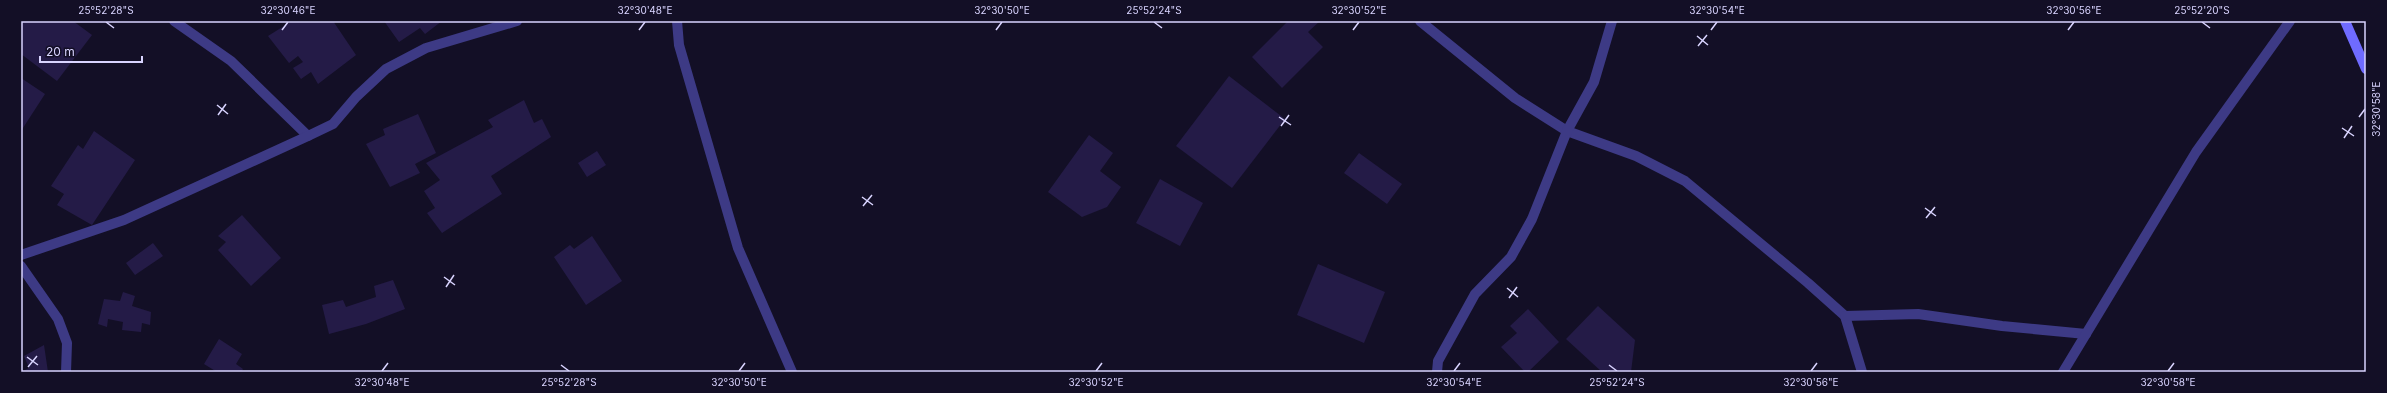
<svg xmlns="http://www.w3.org/2000/svg" width="2387" height="393" viewBox="0 0 2387 393" font-family="Inter,sans-serif">
	<style>
		.building { fill: #241b47 }
		.lines { fill: none; stroke-linecap: round; stroke-linejoin: round }
		.street { stroke: #3d3a85; stroke-width: 10 }
		.secondary { stroke: #6f6bff; stroke-width: 10 }
		.ticks { fill: none; stroke: #d9d4ff; stroke-width: 1.5 }
		.neatline { fill: none; stroke: #d9d4ff; stroke-width: 1.5 }
		.ticks-label { font-size: 10px; text-anchor: middle; fill: #d9d4ff }
	</style>
	<rect width="100%" height="100%" fill="#130f26"/>
	<g class="building">
		<path d="M24,21H73L92,35L57,81L21,54V25Z"/>
		<path d="M292,21H333L356,55L318,84L311,72L301,79L293,68L303,62L298,56L289,63L268,36Z"/>
		<path d="M384,21H442L425,34L420,28L399,42Z"/>
		<path d="M1288,21H1320L1308,32L1323,47L1282,88L1252,57Z"/>
		<path d="M1229,76L1285,119L1232,188L1176,146Z"/>
		<path d="M21,78L45,94L21,131Z"/>
		<path d="M524,100L534,123L542,119L551,137L491,176L502,194L442,233L427,213L435,208L424,191L440,180L426,163L493,127L488,120Z"/>
		<path d="M418,114L436,153L415,164L420,173L390,187L366,144L385,135L383,129Z"/>
		<path d="M94,131L135,160L92,225L57,205L64,194L51,186L78,145L83,149Z"/>
		<path d="M1089,135L1113,153L1100,171L1121,187L1107,207L1082,217L1048,192Z"/>
		<path d="M597,151L606,165L587,177L578,163Z"/>
		<path d="M1359,153L1402,184L1387,204L1344,173Z"/>
		<path d="M1160,179L1203,203L1180,246L1136,223Z"/>
		<path d="M242,215L281,258L251,286L218,250L226,242L218,236Z"/>
		<path d="M592,236L622,281L586,305L554,257L570,245L574,249Z"/>
		<path d="M153,243L163,256L135,275L126,263Z"/>
		<path d="M1318,264L1385,292L1364,343L1297,315Z"/>
		<path d="M393,280L405,309L366,324L329,334L322,305L343,300L346,307L376,297L374,286Z"/>
		<path d="M123,292L135,296L132,306L151,312L150,325L142,323L141,332L122,330L123,322L108,319L107,327L98,324L104,299L120,301Z"/>
		<path d="M1598,306L1635,340L1631,372H1602L1566,339Z"/>
		<path d="M1528,309L1559,342L1528,372H1525L1501,347L1517,333L1510,326Z"/>
		<path d="M219,339L242,354L236,364L243,369L241,372H217L204,364Z"/>
		<path d="M44,345L48,372H21L29,368L24,356Z"/>
	</g>
	<g class="lines">
		<g class="street">
			<path d="M174,21L231,61L308,136"/>
			<path d="M677,21L679,45L738,248L792,372"/>
			<path d="M1420,21L1515,98L1567,131L1636,156L1685,181L1808,283L1845,316L1862,372"/>
			<path d="M21,255L124,220L308,136L333,124L356,97L386,69L426,48L517,21"/>
			<path d="M21,266L58,319L67,343L66,372"/>
			<path d="M1845,316L1918,314L2002,326L2086,334"/>
			<path d="M1437,372L1438,361L1475,294L1511,257L1532,219L1567,131L1594,82L1612,21"/>
			<path d="M2063,372L2196,152L2290,21"/>
		</g>
		<path class="secondary" d="M2345,21L2366,69"/>
	</g>
	<path class="ticks" d="M106,22L114,28M1154,22L1162,28M2202,22L2210,28M282,30L288,22M639,30L645,22M996,30L1002,22M1353,30L1359,22M1711,30L1717,22M2068,30L2074,22M1697,36L1708,45M1698,46L1707,35M217,105L228,114M218,115L226,104M1279,117L1291,125M2359,117L2365,109M1281,126L1289,115M2342,128L2354,136M2344,138L2352,126M862,197L873,205M863,206L872,195M1925,208L1936,216M1926,218L1935,207M444,277L455,285M446,287L454,275M1507,288L1518,297M1509,298L1517,287M27,357L38,365M561,365L569,371M1609,365L1617,371M28,367L37,356M382,371L388,363M739,371L745,363M1096,371L1102,363M1454,371L1460,363M1811,371L1817,363M2168,371L2174,363"/>
	<rect width="2387" height="393" fill="none" stroke="#130f26" stroke-width="44"/>
	<path d="M40 56v6h102v-6" fill="none" stroke="#d9d4ff" stroke-width="2"/>
	<text x="46" y="56" font-size="12" fill="#d9d4ff" stroke="#130f26" stroke-width="3" paint-order="stroke">20 m</text>
	<rect x="22" y="22" width="2343" height="349" class="neatline"/>
	<g class="ticks-label">
		<text x="106" y="14">25°52'28"S</text>
		<text x="288" y="14">32°30'46"E</text>
		<text x="645" y="14">32°30'48"E</text>
		<text x="1002" y="14">32°30'50"E</text>
		<text x="1154" y="14">25°52'24"S</text>
		<text x="1359" y="14">32°30'52"E</text>
		<text x="1717" y="14">32°30'54"E</text>
		<text x="2074" y="14">32°30'56"E</text>
		<text x="2202" y="14">25°52'20"S</text>
		<text transform="translate(2376 109) rotate(-90)" y="4">32°30'58"E</text>
		<text x="382" y="386">32°30'48"E</text>
		<text x="569" y="386">25°52'28"S</text>
		<text x="739" y="386">32°30'50"E</text>
		<text x="1096" y="386">32°30'52"E</text>
		<text x="1454" y="386">32°30'54"E</text>
		<text x="1617" y="386">25°52'24"S</text>
		<text x="1811" y="386">32°30'56"E</text>
		<text x="2168" y="386">32°30'58"E</text>
	</g>
</svg>
